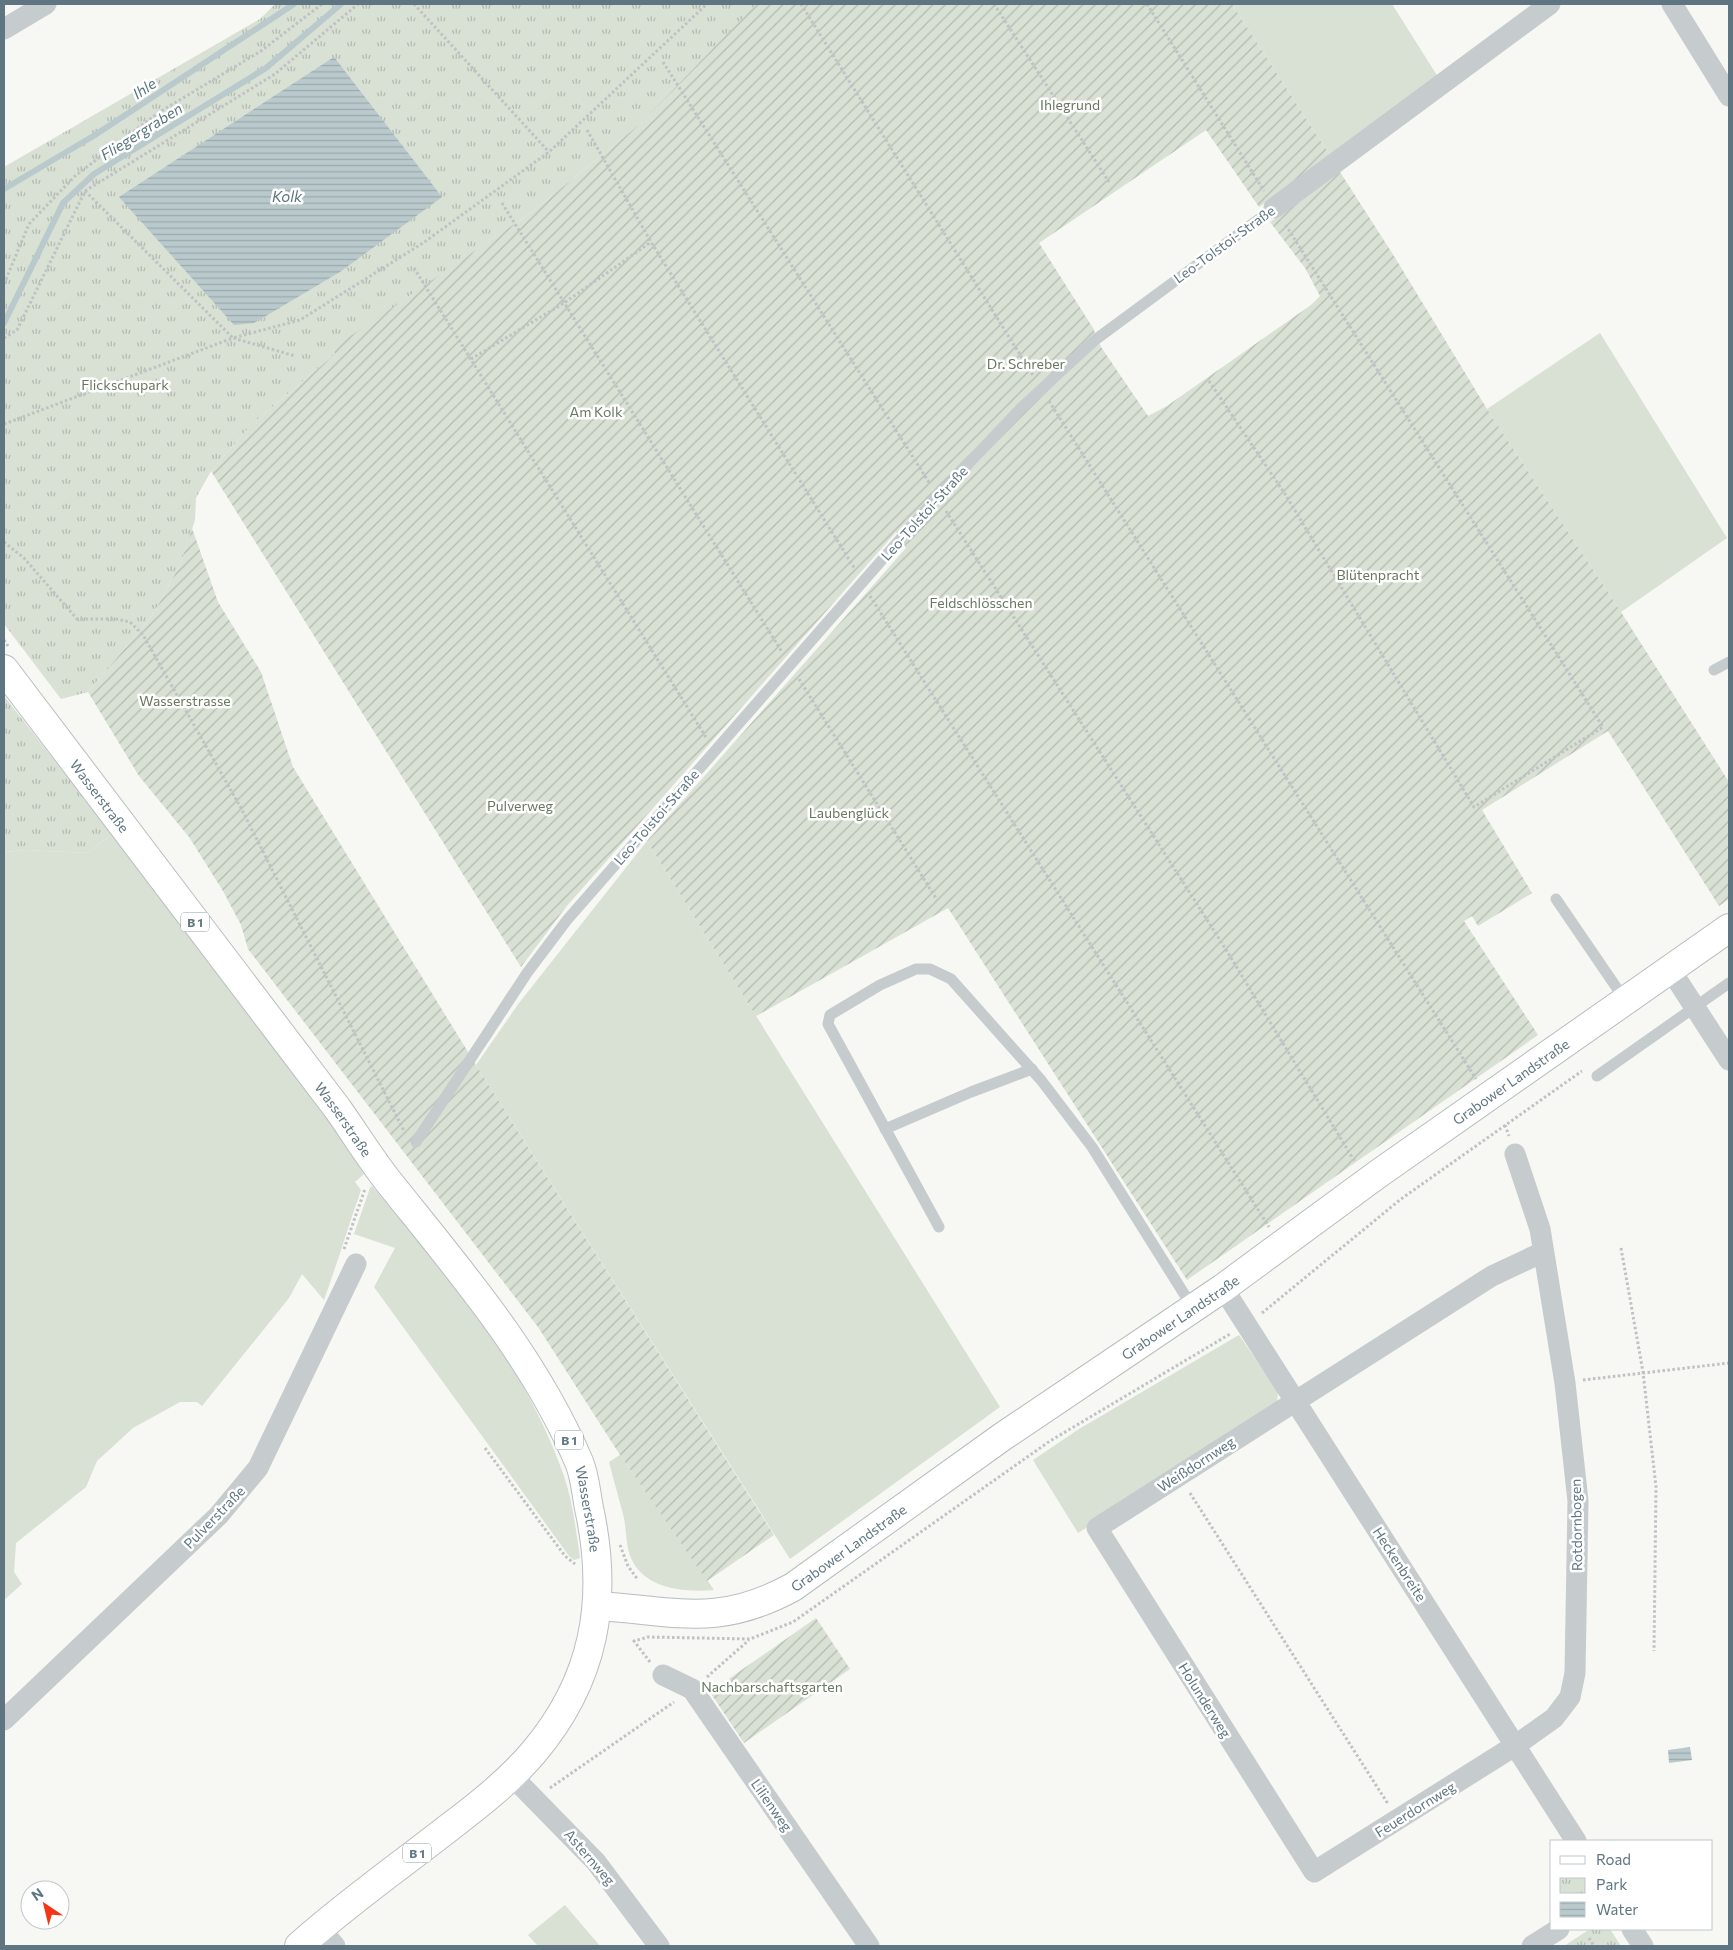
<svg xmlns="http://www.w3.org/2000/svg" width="1733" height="1950" viewBox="0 0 1733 1950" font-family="Commissioner,sans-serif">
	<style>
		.grass { fill: #d9e0d4 }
		.park { fill: url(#park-tufts) }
		.garden { fill: url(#garden-furrows) }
		.water { fill: url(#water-rules) }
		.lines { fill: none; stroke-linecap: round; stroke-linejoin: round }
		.stream { stroke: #bacacc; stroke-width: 6 }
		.secondary-casing { stroke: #b6bdc1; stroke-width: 30 }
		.primary-casing { stroke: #b9bec1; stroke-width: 30 }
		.path { stroke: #bfc2c4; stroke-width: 3; stroke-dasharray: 2.5 2.5; stroke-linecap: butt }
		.service { stroke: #c6cbce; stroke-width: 11 }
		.minor { stroke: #c6cbce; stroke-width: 21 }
		.secondary { stroke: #fff; stroke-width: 28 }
		.primary { stroke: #fff; stroke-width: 28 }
		.labels { text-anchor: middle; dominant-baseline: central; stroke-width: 5; stroke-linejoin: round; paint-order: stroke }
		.shield { fill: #fff; stroke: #8f9fa8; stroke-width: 1 }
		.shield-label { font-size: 12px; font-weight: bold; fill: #5f7682 }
		.park-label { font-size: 14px; fill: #66795f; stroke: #fff }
		.street-label { font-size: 14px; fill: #5f7682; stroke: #fff }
		.water-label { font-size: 15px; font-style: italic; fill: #5a767c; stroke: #fff }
	</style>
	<defs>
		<pattern id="park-tufts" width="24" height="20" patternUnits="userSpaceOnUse" patternTransform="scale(1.25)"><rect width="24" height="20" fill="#d9e0d4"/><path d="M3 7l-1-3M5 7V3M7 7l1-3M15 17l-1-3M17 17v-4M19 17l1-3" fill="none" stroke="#b3bab1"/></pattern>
		<pattern id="garden-furrows" width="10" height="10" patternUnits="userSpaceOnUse" patternTransform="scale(1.25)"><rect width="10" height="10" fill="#d9e0d4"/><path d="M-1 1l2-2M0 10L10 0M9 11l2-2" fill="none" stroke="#b3bab1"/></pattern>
		<pattern id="water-rules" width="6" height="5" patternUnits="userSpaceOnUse" patternTransform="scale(1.25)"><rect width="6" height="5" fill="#bacacc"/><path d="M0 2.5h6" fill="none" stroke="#9aa9ab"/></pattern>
	</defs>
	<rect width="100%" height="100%" fill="#f7f7f3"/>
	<g class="grass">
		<path d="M1232,4H1392L1438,77L1331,157Z"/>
		<path d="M1600,333L1727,538L1621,612L1487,409Z"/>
		<path d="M112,834L316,1100L364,1174L355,1182L361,1190C348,1227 337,1264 324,1300L302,1274L289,1298L202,1406L197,1402H180L133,1428L97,1461L86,1487L16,1543L14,1572L22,1584L4,1600V852L26,850L87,853Z"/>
		<path d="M647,841L1000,1407L790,1559L476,1065L519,1003Z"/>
		<path d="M372,1186C450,1270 525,1366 564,1476C573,1503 576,1531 580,1558L574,1560L569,1556L374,1287L395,1248L354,1234L370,1188Z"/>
		<path d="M1239,1335L1278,1391L1277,1403L1078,1533L1033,1460L1079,1429Z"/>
		<path d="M620,1455L714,1590C681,1593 637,1588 628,1549C626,1539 626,1528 624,1518C619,1499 614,1481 609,1462Z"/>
		<path d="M565,1905L600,1946H538L528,1935Z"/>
	</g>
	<g class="park">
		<path d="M275,4H757L640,124L533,211L333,349L336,353L251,425L211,471L196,498L195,520L180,565L152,616L88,692L61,699L4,624V167L260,19Z"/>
		<path d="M4,696L112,834L87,853L26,850L4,852Z"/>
		<path d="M1590,1929H1610L1621,1946H1564Z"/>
	</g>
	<g class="garden">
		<path d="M756,4H1232L1331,157L1259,207L1206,130L1039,243L1093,328L1101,347L1148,416L1167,406L1311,305L1320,296L1305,268L1270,222L1340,172L1394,256L1487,409L1621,612L1729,782V899L1719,906L1608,731L1482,810L1532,893L1478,926L1472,916L1464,921L1538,1035L1187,1280L948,908L756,1016L647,841L906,548L896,532L566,907L521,967L211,471L251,425L335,354L333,348L533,211L640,124Z"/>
		<path d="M192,528L218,602L261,672L293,767L476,1065L774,1535L707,1581L620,1455L538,1327L248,949L241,925L223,891L189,837L139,776L88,692L152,616L180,565Z"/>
		<path d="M816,1618L850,1669L744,1743L710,1692Z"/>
	</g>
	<g class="water">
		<path d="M334,57L442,197L340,272L254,323L234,325L119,197Z"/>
		<path d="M1690,1747L1692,1760L1669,1763L1668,1750Z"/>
	</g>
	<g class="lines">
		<g class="stream">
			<path d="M4,189L95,135L294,4"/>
			<path d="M4,323L63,203L94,174L266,68L341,4"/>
		</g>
		<g class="secondary-casing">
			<g id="secondary">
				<path id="s1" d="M598,1606C677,1611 718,1628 793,1587L1002,1437L1223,1288L1378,1174L1729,928"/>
			</g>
		</g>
		<g class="primary-casing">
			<g id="primary">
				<path id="s2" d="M4,669L337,1108C354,1132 370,1158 388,1181C459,1270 534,1356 579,1462C585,1476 586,1493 589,1508C609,1600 595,1680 533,1753C509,1781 480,1804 451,1826C400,1866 347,1903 299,1946"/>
			</g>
		</g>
		<g class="path">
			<path d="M414,4L549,152"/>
			<path d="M801,4L1034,377"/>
			<path d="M994,4L1109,182"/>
			<path d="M1147,4L1264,191"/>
			<path d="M663,62L930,484"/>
			<path d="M587,130L651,242L855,569"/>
			<path d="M85,191L233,338L300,320L423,243L549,152L707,4"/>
			<path d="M502,203L782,652"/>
			<path d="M414,268L707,739"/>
			<path d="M4,284L29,224L75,176L158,113L261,51L322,4"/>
			<path d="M4,338L17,330L85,191L275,74L358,4"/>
			<path d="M471,359L564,303L651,242"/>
			<path d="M1209,381L1285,494L1474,807L1603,727L1285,224"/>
			<path d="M1049,401L1476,1079"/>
			<path d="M4,424L233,338L295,356"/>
			<path d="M946,511L1225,948L1355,1162"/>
			<path d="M4,542L24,558L77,619H116L130,622L143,635L241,808L405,1133"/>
			<path d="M870,596L1269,1227"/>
			<path d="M4,640L8,646"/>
			<path d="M799,679L937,900"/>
			<path d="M1505,1125L1509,1136"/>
			<path d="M1621,1248L1643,1372L1656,1487L1654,1651"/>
			<path d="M344,1249L365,1189"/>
			<path d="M1262,1313L1401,1199L1582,1071"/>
			<path d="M1583,1380L1729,1363"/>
			<path d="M485,1448L565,1556L575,1564"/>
			<path d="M1190,1493L1388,1804"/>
			<path d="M620,1545L628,1566L638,1580"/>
			<path d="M650,1662L634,1641L648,1637L750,1639L793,1622L1050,1441L1230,1334"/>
			<path d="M707,1677L749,1640"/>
			<path d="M550,1788L674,1702"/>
			<path d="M1589,1938L1594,1946"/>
		</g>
		<g class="service">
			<path d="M1714,670L1729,662"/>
			<path d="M1556,899L1625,1000"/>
			<path d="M1597,1076L1729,983"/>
			<path d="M885,1129L971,1092L1032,1069"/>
			<path d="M416,1142L527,973L567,920L937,497L1021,408L1095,340L1274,208"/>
			<path d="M939,1227L828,1024L830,1015L880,985L916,969H930L951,979L1041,1080L1092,1147L1193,1308"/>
		</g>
		<g class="minor">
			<path d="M1672,4L1729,96"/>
			<path d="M4,29L46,4"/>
			<path d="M1274,208L1550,4"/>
			<path d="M1670,969L1729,1060"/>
			<path d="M1515,1154L1540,1229L1565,1383L1578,1501L1575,1673L1570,1697L1554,1718L1516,1745L1314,1872L1097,1528L1492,1276L1543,1252"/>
			<path d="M1223,1288L1576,1841"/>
			<path d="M663,1675L692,1689L869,1946"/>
			<path d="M4,1720L219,1515L258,1468L356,1264"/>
			<path d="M512,1776L596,1862L659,1946"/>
			<path d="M319,1928L335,1946"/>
			<path d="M1632,1929L1643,1946"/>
			<path d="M1532,1946L1559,1929"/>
		</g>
		<use href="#secondary" class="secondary"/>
		<use href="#primary" class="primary"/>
	</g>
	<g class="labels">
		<g class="shield">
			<rect x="181" y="912.5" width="28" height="19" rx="4"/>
			<rect x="555" y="1430.5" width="28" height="19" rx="4"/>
			<rect x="403" y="1843.5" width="28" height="19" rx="4"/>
		</g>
		<g class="shield-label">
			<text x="195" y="922">B 1</text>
			<text x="569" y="1440">B 1</text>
			<text x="417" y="1853">B 1</text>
		</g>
		<g class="park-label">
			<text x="1070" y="104">Ihlegrund</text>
			<text x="1026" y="363">Dr. Schreber</text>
			<text x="125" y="384">Flickschupark</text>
			<text x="596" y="411">Am Kolk</text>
			<text x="1378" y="574">Blütenpracht</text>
			<text x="981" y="602">Feldschlösschen</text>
			<text x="185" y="700">Wasserstrasse</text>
			<text x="520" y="805">Pulverweg</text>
			<text x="849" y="812">Laubenglück</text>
			<text x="772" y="1686">Nachbarschaftsgarten</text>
		</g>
		<g class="street-label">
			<text transform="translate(1224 244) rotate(-36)">Leo-Tolstoi-Straße</text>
			<text transform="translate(924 513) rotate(-48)">Leo-Tolstoi-Straße</text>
			<text stroke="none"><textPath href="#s2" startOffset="159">Wasserstraße</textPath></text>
			<text transform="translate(656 817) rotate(-49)">Leo-Tolstoi-Straße</text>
			<text stroke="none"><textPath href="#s1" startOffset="1078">Grabower Landstraße</textPath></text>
			<text stroke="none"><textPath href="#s2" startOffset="564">Wasserstraße</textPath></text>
			<text stroke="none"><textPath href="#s1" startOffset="672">Grabower Landstraße</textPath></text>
			<text transform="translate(1196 1464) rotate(-33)">Weißdornweg</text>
			<text stroke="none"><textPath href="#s2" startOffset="1029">Wasserstraße</textPath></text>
			<text transform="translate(214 1517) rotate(-46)">Pulverstraße</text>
			<text transform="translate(1576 1525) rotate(-91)">Rotdornbogen</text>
			<text stroke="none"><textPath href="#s1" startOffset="268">Grabower Landstraße</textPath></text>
			<text transform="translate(1400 1564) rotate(57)">Heckenbreite</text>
			<text transform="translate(1205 1700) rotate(58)">Holunderweg</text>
			<text transform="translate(772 1805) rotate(55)">Lilienweg</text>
			<text transform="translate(1415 1809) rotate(-32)">Feuerdornweg</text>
			<text transform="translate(590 1857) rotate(49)">Asternweg</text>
		</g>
		<g class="water-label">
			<text transform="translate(144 88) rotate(-34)">Ihle</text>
			<text transform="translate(141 131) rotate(-32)">Fliegergraben</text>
			<text x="287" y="196">Kolk</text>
		</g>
	</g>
	<rect width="1733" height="1950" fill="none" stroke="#5f7682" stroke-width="10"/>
	<rect x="1550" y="1840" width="162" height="90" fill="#ffffff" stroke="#bfc8cd"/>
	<rect x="1560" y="1856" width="25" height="8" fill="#ffffff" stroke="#bfc8cd"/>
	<text x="1596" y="1865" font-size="15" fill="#5f7682">Road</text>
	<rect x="1560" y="1878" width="25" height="15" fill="url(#park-tufts)" stroke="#bfc8cd"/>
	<text x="1596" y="1890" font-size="15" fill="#5f7682">Park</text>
	<rect x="1560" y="1902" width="25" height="15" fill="url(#water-rules)" stroke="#bfc8cd"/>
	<text x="1596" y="1915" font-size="15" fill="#5f7682">Water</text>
	<g transform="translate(45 1905) rotate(325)"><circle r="24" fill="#ffffff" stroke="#bfc8cd"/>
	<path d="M0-4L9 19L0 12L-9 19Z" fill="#f43617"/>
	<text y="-8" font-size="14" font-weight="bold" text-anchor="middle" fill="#5f7682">N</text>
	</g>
</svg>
